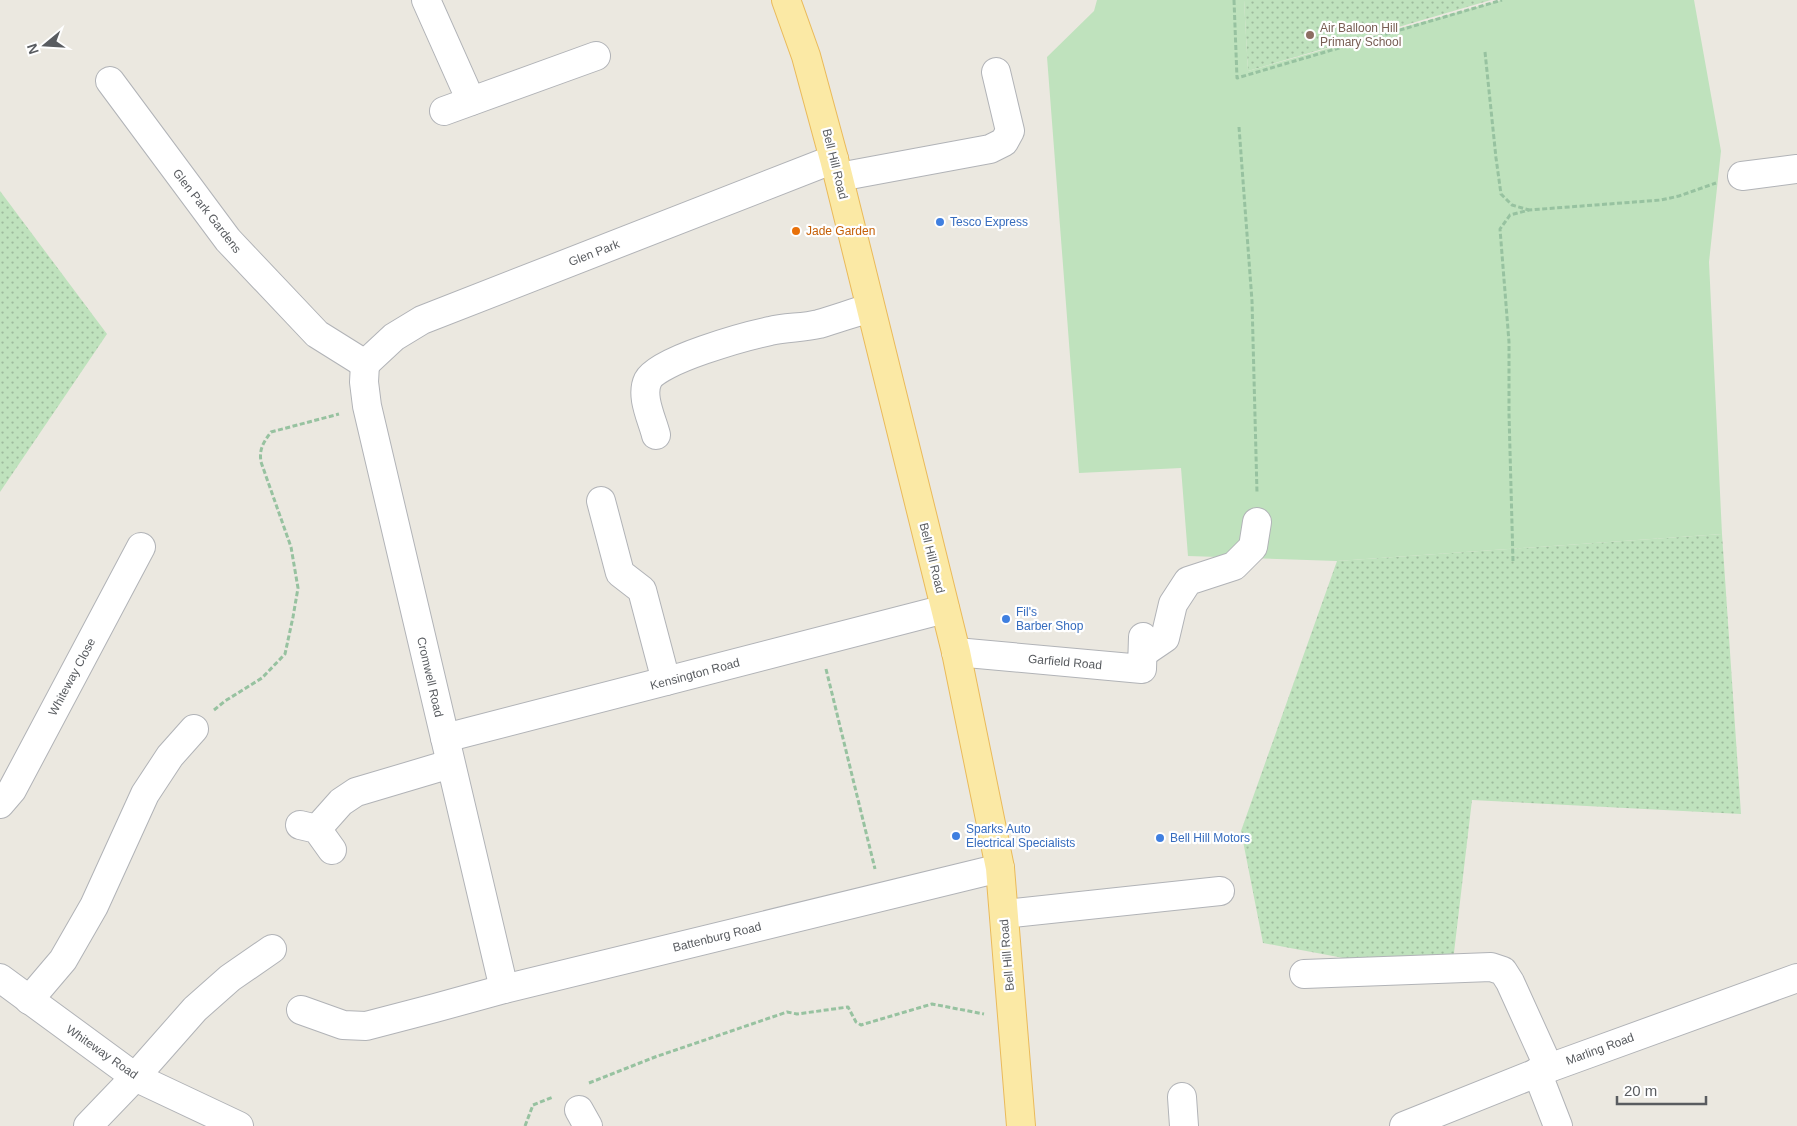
<svg xmlns="http://www.w3.org/2000/svg" width="1797" height="1126" viewBox="0 0 1797 1126" font-family="Arial,sans-serif">
	<style>
		.park { fill: url(#park-dots) }
		.garden { fill: #bfe2bd }
		.lines { fill: none; stroke-linecap: round; stroke-linejoin: round }
		.minor-casing { stroke: #b1b3b7; stroke-width: 30 }
		.major-casing { stroke: #eaba5a; stroke-width: 30 }
		.path { stroke: #97c2a0; stroke-width: 3; stroke-dasharray: 5 2.5; stroke-linecap: butt }
		.minor { stroke: #fff; stroke-width: 28 }
		.major { stroke: #fbe9a5; stroke-width: 28 }
		.education-dot { fill: #8d6e63; stroke: #fff; stroke-width: 2 }
		.shop-dot { fill: #3f7fe0; stroke: #fff; stroke-width: 2 }
		.food-dot { fill: #e8710a; stroke: #fff; stroke-width: 2 }
		.labels { text-anchor: middle; dominant-baseline: central; stroke-width: 4.5; stroke-linejoin: round; paint-order: stroke }
		.education-label { font-size: 12px; fill: #785e54; stroke: #fff; text-anchor: start }
		.street-label { font-size: 12px; fill: #595c60; stroke: #fff }
		.shop-label { font-size: 12px; fill: #366cbe; stroke: #fff; text-anchor: start }
		.food-label { font-size: 12px; fill: #c56008; stroke: #fff; text-anchor: start }
	</style>
	<defs>
		<pattern id="park-dots" width="8" height="8" patternUnits="userSpaceOnUse" patternTransform="scale(1.25)"><rect width="8" height="8" fill="#bfe2bd"/><path d="M2 2h.1M6 6h.1" fill="none" stroke="#9eba9d" stroke-width="1.8" stroke-linecap="round"/></pattern>
	</defs>
	<rect width="100%" height="100%" fill="#ebe8e0"/>
	<g class="park">
		<path d="M1244,0H1491L1248,71Z"/>
		<path d="M0,191L107,334L0,492Z"/>
		<path d="M1722,534L1741,814L1472,800L1451,978L1263,943L1241,831L1337,561Z"/>
	</g>
	<path class="garden" d="M1097,0H1244L1248,71L1501,0H1694L1721,151L1709,262L1722,534L1337,561L1188,556L1181,468L1079,473L1047,57L1094,11Z"/>
	<g class="lines">
		<g class="minor-casing">
			<g id="minor">
				<path d="M426,0L471,101"/>
				<path d="M110,81L228,240L317,334L365,364"/>
				<path d="M444,111L596,56"/>
				<path d="M1742,176L1797,169"/>
				<path d="M839,177L990,149L1004,142L1010,131L996,72"/>
				<path d="M365,364L364,382L367,406L504,989"/>
				<path d="M365,364L394,337L422,320L834,159"/>
				<path d="M656,435C652,419 640,396 648,380C658,360 746,336 770,331C786,327 803,328 819,324C836,319 853,313 870,308"/>
				<path d="M601,501L620,573L642,590L666,681"/>
				<path d="M956,652L1142,669L1143,637"/>
				<path d="M1143,653L1165,638L1173,604L1188,581L1234,566L1253,547L1257,522"/>
				<path d="M445,738L945,609"/>
				<path d="M0,804L12,790L141,547"/>
				<path d="M300,825L317,829L332,850"/>
				<path d="M317,829L341,802L356,792L450,764"/>
				<path d="M1004,914L1220,891"/>
				<path d="M1304,974L1491,967L1503,971L1510,982L1549,1068"/>
				<path d="M0,978L135,1077L239,1126"/>
				<path d="M29,1000L63,960L94,906L145,794L170,756L194,729"/>
				<path d="M301,1010L343,1025L366,1026L435,1008L504,989L1000,868"/>
				<path d="M1537,1072L1558,1126"/>
				<path d="M1182,1097L1184,1126"/>
				<path d="M579,1110L588,1126"/>
				<path d="M88,1126L135,1077L195,1009L230,978L272,949"/>
				<path d="M1404,1126L1549,1068L1797,978"/>
			</g>
		</g>
		<g class="major-casing">
			<path id="major" d="M786,0L806,56L834,159L956,652L1000,868L1021,1126"/>
		</g>
		<g class="path">
			<path d="M1234,0L1237,78L1502,0"/>
			<path d="M1485,52L1496,158L1501,194L1512,205L1529,210"/>
			<path d="M1239,127L1252,301L1257,493"/>
			<path d="M1513,561L1509,414V342L1500,229L1510,215L1529,210L1661,200L1679,196L1716,183"/>
			<path d="M826,669L875,869"/>
			<path d="M214,710L225,701L262,678L285,654L293,617L298,588L291,547L261,462C259,449 263,443 271,432L339,414"/>
			<path d="M589,1083L655,1057L787,1012L797,1014L848,1007L856,1022L861,1025L932,1004L984,1014"/>
			<path d="M525,1126L533,1105L553,1097"/>
		</g>
		<use href="#minor" class="minor"/>
		<use href="#major" class="major"/>
	</g>
	<circle class="education-dot" cx="1310" cy="35" r="5"/>
	<g class="shop-dot">
		<circle cx="940" cy="222" r="5"/>
		<circle cx="1006" cy="619" r="5"/>
		<circle cx="956" cy="836" r="5"/>
		<circle cx="1160" cy="838" r="5"/>
	</g>
	<circle class="food-dot" cx="796" cy="231" r="5"/>
	<g class="labels">
		<g class="education-label">
			<text x="1320" y="28">Air Balloon Hill<tspan x="1320" dy="14">Primary School</tspan></text>
		</g>
		<g class="street-label">
			<text transform="translate(835 164) rotate(76)">Bell Hill Road</text>
			<text transform="translate(207 211) rotate(52)">Glen Park Gardens</text>
			<text transform="translate(594 253) rotate(-21)">Glen Park</text>
			<text transform="translate(932 558) rotate(76)">Bell Hill Road</text>
			<text transform="translate(1065 662) rotate(5)">Garfield Road</text>
			<text transform="translate(695 674) rotate(-15)">Kensington Road</text>
			<text transform="translate(72 677) rotate(-62)">Whiteway Close</text>
			<text transform="translate(430 677) rotate(77)">Cromwell Road</text>
			<text transform="translate(717 937) rotate(-14)">Battenburg Road</text>
			<text transform="translate(1007 955) rotate(-95)">Bell Hill Road</text>
			<text transform="translate(1600 1049) rotate(-20)">Marling Road</text>
			<text transform="translate(102 1052) rotate(35)">Whiteway Road</text>
		</g>
		<g class="shop-label">
			<text x="950" y="222">Tesco Express</text>
			<text x="1016" y="612">Fil's<tspan x="1016" dy="14">Barber Shop</tspan></text>
			<text x="966" y="829">Sparks Auto<tspan x="966" dy="14">Electrical Specialists</tspan></text>
			<text x="1170" y="838">Bell Hill Motors</text>
		</g>
		<g class="food-label">
			<text x="806" y="231">Jade Garden</text>
		</g>
	</g>
	<g transform="translate(45 45) rotate(252)" stroke="#ffffff" stroke-width="4" paint-order="stroke">
	<path d="M0-4L9 19L0 12L-9 19Z" fill="#595c60"/>
	<text y="-8" font-size="14" font-weight="bold" text-anchor="middle" fill="#595c60">N</text>
	</g>
	<path d="M1617 1096v8h89v-8" fill="none" stroke="#595c60" stroke-width="2.5"/>
	<text x="1624" y="1096" font-size="15" fill="#595c60" stroke="#ffffff" stroke-width="4" paint-order="stroke">20 m</text>
</svg>
